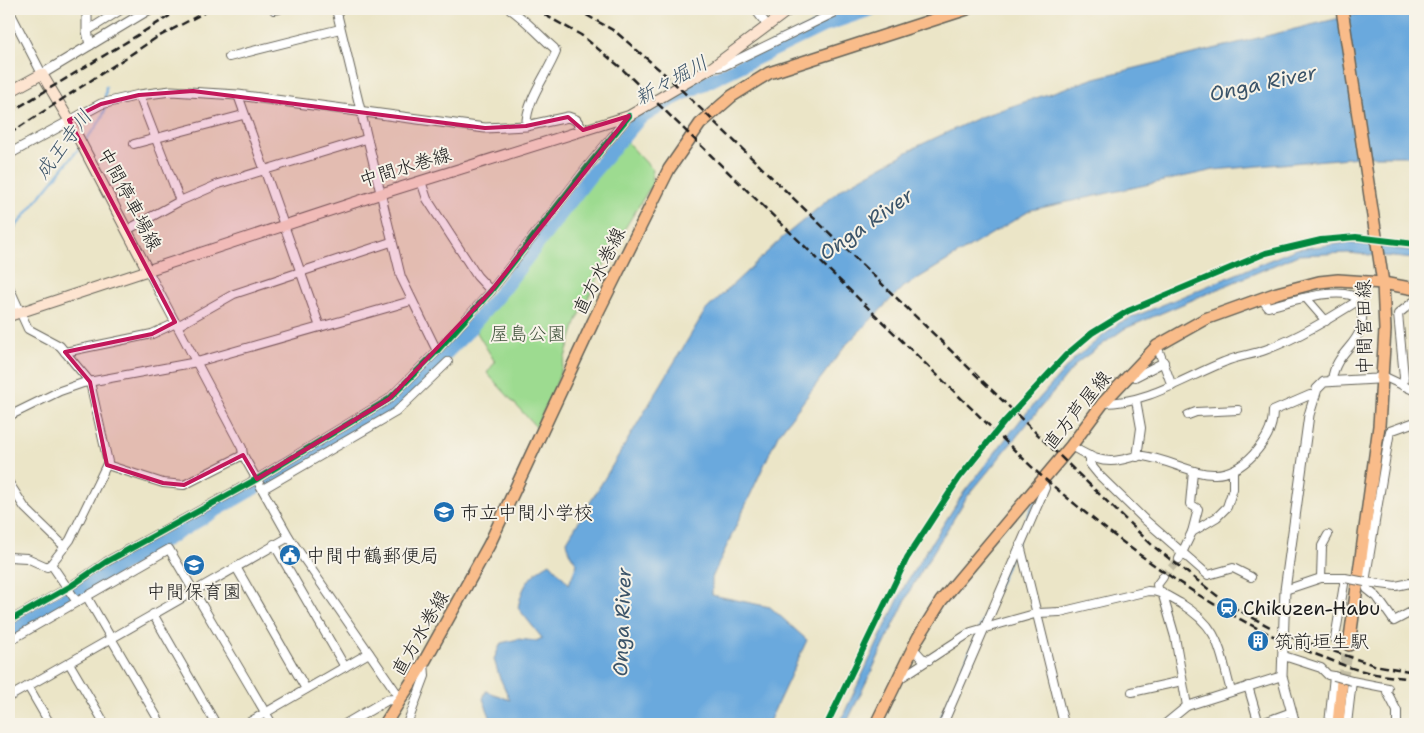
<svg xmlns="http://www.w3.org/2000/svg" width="1424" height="733" viewBox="0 0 1424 733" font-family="'Shantell Sans','Klee One',sans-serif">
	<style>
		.green { fill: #9ddb90; stroke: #5c7c56 }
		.water { fill: #6aa9dd; stroke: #43627c }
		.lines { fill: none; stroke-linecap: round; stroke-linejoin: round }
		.stream { stroke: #6aa9dd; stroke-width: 2.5 }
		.river { stroke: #6aa9dd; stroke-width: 14 }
		.minor-tunnel { stroke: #c2bda5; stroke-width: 8; stroke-dasharray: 8 4; stroke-linecap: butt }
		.primary-tunnel { stroke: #c2bda5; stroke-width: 11; stroke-dasharray: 11 5.5; stroke-linecap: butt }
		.minor-casing { stroke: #646258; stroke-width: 10 }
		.tertiary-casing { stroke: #646258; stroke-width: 11 }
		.secondary-casing { stroke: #646258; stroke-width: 12 }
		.primary-casing { stroke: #646258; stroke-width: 14 }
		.minor { stroke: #fff; stroke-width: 8 }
		.tertiary { stroke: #fff; stroke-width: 9 }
		.secondary { stroke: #fde4d0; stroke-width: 10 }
		.primary { stroke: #f9bc8a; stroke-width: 11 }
		.rail { stroke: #1c1c1c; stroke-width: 2.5; stroke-dasharray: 8 4; stroke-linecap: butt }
		.minor-bridge-casing { stroke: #646258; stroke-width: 10; stroke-linecap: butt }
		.minor-bridge { stroke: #fff; stroke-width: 8 }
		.cycleway-casing { stroke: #f7f3e8; stroke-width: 9 }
		.cycleway { stroke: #00873e; stroke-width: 6 }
		.marked { fill: #c2185b; fill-opacity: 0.2; stroke: #c2185b; stroke-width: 4; stroke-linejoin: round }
		.labels { text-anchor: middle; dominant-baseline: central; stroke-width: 4; stroke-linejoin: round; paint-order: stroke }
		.street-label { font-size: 19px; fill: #1c1c1c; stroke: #f7f3e8 }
		.park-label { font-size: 19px; fill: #43553f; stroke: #f7f3e8 }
		.poi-label { font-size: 19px; fill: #1c1c1c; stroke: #f7f3e8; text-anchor: start }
		.water-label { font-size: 20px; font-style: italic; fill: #3b5469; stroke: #f7f3e8 }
	</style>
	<rect width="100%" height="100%" fill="#f7f3e8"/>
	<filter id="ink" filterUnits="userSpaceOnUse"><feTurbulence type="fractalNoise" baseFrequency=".02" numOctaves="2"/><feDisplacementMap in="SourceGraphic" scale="10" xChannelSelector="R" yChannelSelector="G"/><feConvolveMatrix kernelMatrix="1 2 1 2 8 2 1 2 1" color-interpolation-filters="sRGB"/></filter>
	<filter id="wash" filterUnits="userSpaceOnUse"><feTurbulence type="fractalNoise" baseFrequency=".0096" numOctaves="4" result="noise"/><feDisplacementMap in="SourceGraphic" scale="20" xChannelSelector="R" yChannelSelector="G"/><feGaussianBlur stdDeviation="1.12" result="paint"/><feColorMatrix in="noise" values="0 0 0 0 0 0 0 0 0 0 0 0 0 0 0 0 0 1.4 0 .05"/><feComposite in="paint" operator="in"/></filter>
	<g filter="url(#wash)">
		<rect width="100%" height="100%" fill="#ebe5c7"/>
		<path class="green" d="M626,141L653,170L651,180L654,181L611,251L577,320L557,382L536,427L487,373L495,362L476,331L544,238Z"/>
		<g class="water">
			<path d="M1415,10V156H1370L1214,170L1031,210L902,288L846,345L778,435L712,578V595L770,607L807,640L768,724H493L483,699L486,691L510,700L499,676L494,659L501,643L518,639L536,641L542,638L518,608C522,586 530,574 550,563L569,584L577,564L569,552L567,541L705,311L782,238L841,189L918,146L980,117L1095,78L1352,15Z"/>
			<path d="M1347,243L1415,251V259L1348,253L1298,255L1124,329L1078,362L967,497L913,585L846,724H839L906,583L964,492L1022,418L1074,359L1119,323L1296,249Z"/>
		</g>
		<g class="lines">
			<g class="stream">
				<path d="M105,100L106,87"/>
				<path d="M83,143C91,133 106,118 105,105"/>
				<path d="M9,235L80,147"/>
				<path d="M980,628L1038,493"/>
				<path d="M938,724L978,633"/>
			</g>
			<path class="river" d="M9,631L391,408L466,333L500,293L589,177L639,119L670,100L827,24L871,9"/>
		</g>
	</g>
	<g filter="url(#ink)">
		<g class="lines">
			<path class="minor-tunnel" d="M1163,577L1179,559"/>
			<path class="primary-tunnel" d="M1342,681L1349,645"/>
			<g class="minor-casing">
				<g id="minor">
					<path d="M336,9L401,277L437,351"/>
					<path d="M510,9C526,20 539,35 554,48L556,52C546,77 527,98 526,126"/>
					<path d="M755,9L767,25"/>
					<path d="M9,10L42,74"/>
					<path d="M274,10L279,9"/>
					<path d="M87,31L122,9"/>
					<path d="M229,57L340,29"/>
					<path d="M712,68L724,66L842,9"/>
					<path d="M139,95L180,201"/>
					<path d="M238,95L320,327"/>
					<path d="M134,144L243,115"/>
					<path d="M421,181L427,199L477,276L491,291"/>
					<path d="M127,230L180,201L219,184L366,139"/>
					<path d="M147,269L242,448L243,455L289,537L401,699"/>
					<path d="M9,287L28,329L60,346L90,382L108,462L70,540L51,564L47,567L27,558L9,557"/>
					<path d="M1306,298L1326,321"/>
					<path d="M1262,299L1268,307C1288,302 1344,284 1359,300C1373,344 1336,345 1332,380"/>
					<path d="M1157,346L1172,386"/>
					<path d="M65,352L152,334L176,323L181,324L234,294L391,242"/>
					<path d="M1383,376L1415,391"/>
					<path d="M1135,377L1164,362"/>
					<path d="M1403,386L1404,377L1398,314L1413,302H1415"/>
					<path d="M1136,400L1141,428L1137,457"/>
					<path d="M1103,403C1148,403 1184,378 1224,362C1237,356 1252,355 1265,350C1298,338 1329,319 1359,300"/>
					<path d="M1188,415L1196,412L1238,410"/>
					<path d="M9,416L60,391L83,383L197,362L411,301"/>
					<path d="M1415,422L1390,431L1365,582L1367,589L1377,597L1394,621L1415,610"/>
					<path d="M1071,446C1087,455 1100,464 1120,460C1127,459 1136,455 1143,456C1185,462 1216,494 1253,455C1265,441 1273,430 1273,411L1310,395L1314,396"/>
					<path d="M1090,456V464L1099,475L1144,519L1208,575L1233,568L1251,577"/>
					<path d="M107,465L163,483L184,485L243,455"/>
					<path d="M9,483L25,508L65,547"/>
					<path d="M263,489L396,412L448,362"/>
					<path d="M1192,532L1198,509L1190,504L1193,471"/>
					<path d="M274,544L345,667"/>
					<path d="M1020,545L1064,724"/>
					<path d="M1179,559L1192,532L1217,517L1227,507L1233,489V471"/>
					<path d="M51,564L77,602"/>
					<path d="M236,567L306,689"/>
					<path d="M1321,578L1322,546L1328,535"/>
					<path d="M1365,582L1396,586L1415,582"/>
					<path d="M1285,590L1321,578H1345L1335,639"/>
					<path d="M1159,591L1157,585L1163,577"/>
					<path d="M1162,592L1175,637L1187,706"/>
					<path d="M87,597L161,724"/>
					<path d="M153,614L216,724"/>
					<path d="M9,621L71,586L106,562L257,479L389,399L437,351L491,291L588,166L629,116"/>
					<path d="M9,641L169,549L272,724"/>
					<path d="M913,648L922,658L929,660"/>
					<path d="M1284,656L1321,668L1328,675L1334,676L1329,724"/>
					<path d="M69,663L105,724"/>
					<path d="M899,679L971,632L1038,613L1060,612L1148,591C1161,591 1169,597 1180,603C1221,628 1219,649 1231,691"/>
					<path d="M28,686L50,724"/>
					<path d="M1248,686L1259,724"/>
					<path d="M1132,692L1182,681"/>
					<path d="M9,697L289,537"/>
					<path d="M246,724L369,653"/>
					<path d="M407,724L425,676L424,662"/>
					<path d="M943,724L1045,488L1042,480"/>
					<path d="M1165,724L1187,706L1282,676"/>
					<path d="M1259,724L1292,712"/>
					<path d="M1347,724L1352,681L1388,688L1387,692L1397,711V724"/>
				</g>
			</g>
			<g class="tertiary-casing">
				<g id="tertiary">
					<path d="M87,9V31L90,45"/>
					<path d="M42,74L150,9"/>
					<path d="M9,154L101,104L139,95L171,91L238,95L485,128L526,126L568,117L576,120L583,130"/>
					<path d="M346,724L387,700L401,699"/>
					<path d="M1295,724L1282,676L1285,590L1309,415L1317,389L1324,382L1376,379L1383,376"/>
				</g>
			</g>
			<g class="secondary-casing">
				<g id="secondary">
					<path d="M9,92L42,74L69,120L147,269"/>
					<path d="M9,316L380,194L629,116L711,68L790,9"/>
				</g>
			</g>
			<g class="primary-casing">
				<g id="primary">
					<path d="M1342,9L1383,283L1385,330L1379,426L1349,645"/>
					<path d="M385,724L424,662L489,545L594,320L669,169L700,124L732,96L769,73L967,9"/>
					<path d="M876,724L918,638L941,601L1071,446L1103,403L1157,346L1205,319L1277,293L1319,282L1338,280L1383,283L1415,289"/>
					<path d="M1338,724L1342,681"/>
				</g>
			</g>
			<use href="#minor" class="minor"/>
			<use href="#tertiary" class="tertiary"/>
			<use href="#secondary" class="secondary"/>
			<use href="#primary" class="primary"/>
			<g class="rail">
				<path d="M534,9L581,35L619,66L1038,473C1123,546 1214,616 1320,656C1334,661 1348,668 1363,671C1380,676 1398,677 1415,679"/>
				<path d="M576,9L616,32L669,78L1153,546L1229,605L1270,627"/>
				<path d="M9,113L181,9"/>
				<path d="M9,134L156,38L211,9"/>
				<path d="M1288,636L1374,665L1415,672"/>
			</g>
			<g class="minor-bridge-casing">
				<g id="minor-bridge">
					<path d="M1345,578L1365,582"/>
					<path d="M1334,676L1352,681"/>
				</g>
			</g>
			<use href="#minor-bridge" class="minor-bridge"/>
			<g class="cycleway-casing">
				<g id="cycleway">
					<path d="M9,621L71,586L106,562L257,479L389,399L437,351L491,291L588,166L629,116"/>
					<path d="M827,724L907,558L959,478L1005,421L1066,355L1092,333L1128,311L1266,253L1321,240L1356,237L1415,244"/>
				</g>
			</g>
			<use href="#cycleway" class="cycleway"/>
		</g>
	</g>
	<path class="marked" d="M193,91L485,128L526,126L568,117L583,130L629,116L491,291L389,399L257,479L243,455L184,485L163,483L107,465L90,382L65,352L152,334L175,322L69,120L101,104L139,95Z"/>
	<defs>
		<g id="school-disc" transform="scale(1.125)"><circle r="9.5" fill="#1f6fb2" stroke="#f7f3e8"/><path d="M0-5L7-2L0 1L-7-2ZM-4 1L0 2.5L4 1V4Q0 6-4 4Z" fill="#fff"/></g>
		<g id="civic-disc" transform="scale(1.125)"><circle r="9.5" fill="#1f6fb2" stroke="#f7f3e8"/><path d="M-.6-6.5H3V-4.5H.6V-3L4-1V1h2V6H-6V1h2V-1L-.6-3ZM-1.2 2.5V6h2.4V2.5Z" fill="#fff"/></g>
		<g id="station-disc" transform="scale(1.125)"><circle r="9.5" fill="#1f6fb2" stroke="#f7f3e8"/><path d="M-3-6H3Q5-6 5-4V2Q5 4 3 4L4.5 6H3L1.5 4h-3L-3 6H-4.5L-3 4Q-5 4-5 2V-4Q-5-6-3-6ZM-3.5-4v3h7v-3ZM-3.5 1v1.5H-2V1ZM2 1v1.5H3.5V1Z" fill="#fff"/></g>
		<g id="building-disc" transform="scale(1.125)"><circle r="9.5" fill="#1f6fb2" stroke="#f7f3e8"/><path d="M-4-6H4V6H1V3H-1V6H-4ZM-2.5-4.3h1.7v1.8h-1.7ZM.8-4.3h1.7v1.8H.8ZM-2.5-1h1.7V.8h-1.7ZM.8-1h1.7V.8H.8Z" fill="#fff"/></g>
	</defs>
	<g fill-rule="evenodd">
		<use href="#school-disc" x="444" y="512"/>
		<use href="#civic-disc" x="290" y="555"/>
		<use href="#school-disc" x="194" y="565"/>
		<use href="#station-disc" x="1227" y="608"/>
		<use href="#building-disc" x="1258" y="641"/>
	</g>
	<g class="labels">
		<g class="street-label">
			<text transform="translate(405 167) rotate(-17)">中間水巻線</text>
			<text transform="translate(130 199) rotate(62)">中間停車場線</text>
			<text transform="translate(599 271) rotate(-64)">直方水巻線</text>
			<text transform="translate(1364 327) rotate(-91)">中間宮田線</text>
			<text transform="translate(1077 410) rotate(-51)">直方芦屋線</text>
			<text transform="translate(420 633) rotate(-60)">直方水巻線</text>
		</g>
		<g class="park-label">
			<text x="528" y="333">屋島公園</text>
		</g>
		<g class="poi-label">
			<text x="460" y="512">市立中間小学校</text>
			<text x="306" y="555">中間中鶴郵便局</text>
			<text x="194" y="591" text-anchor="middle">中間保育園</text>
			<text x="1243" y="608">Chikuzen-Habu</text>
			<text x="1274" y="641">筑前垣生駅</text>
		</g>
		<g class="water-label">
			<text transform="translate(671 80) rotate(-29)">新々堀川</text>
			<text transform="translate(1263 83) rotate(-12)">Onga River</text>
			<text transform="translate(63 144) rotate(-53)">成王寺川</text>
			<text transform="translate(866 224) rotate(-35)">Onga River</text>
			<text transform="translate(622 622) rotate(-88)">Onga River</text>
		</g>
	</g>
	<rect width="1424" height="733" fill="none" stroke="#f7f3e8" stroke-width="30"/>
</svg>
